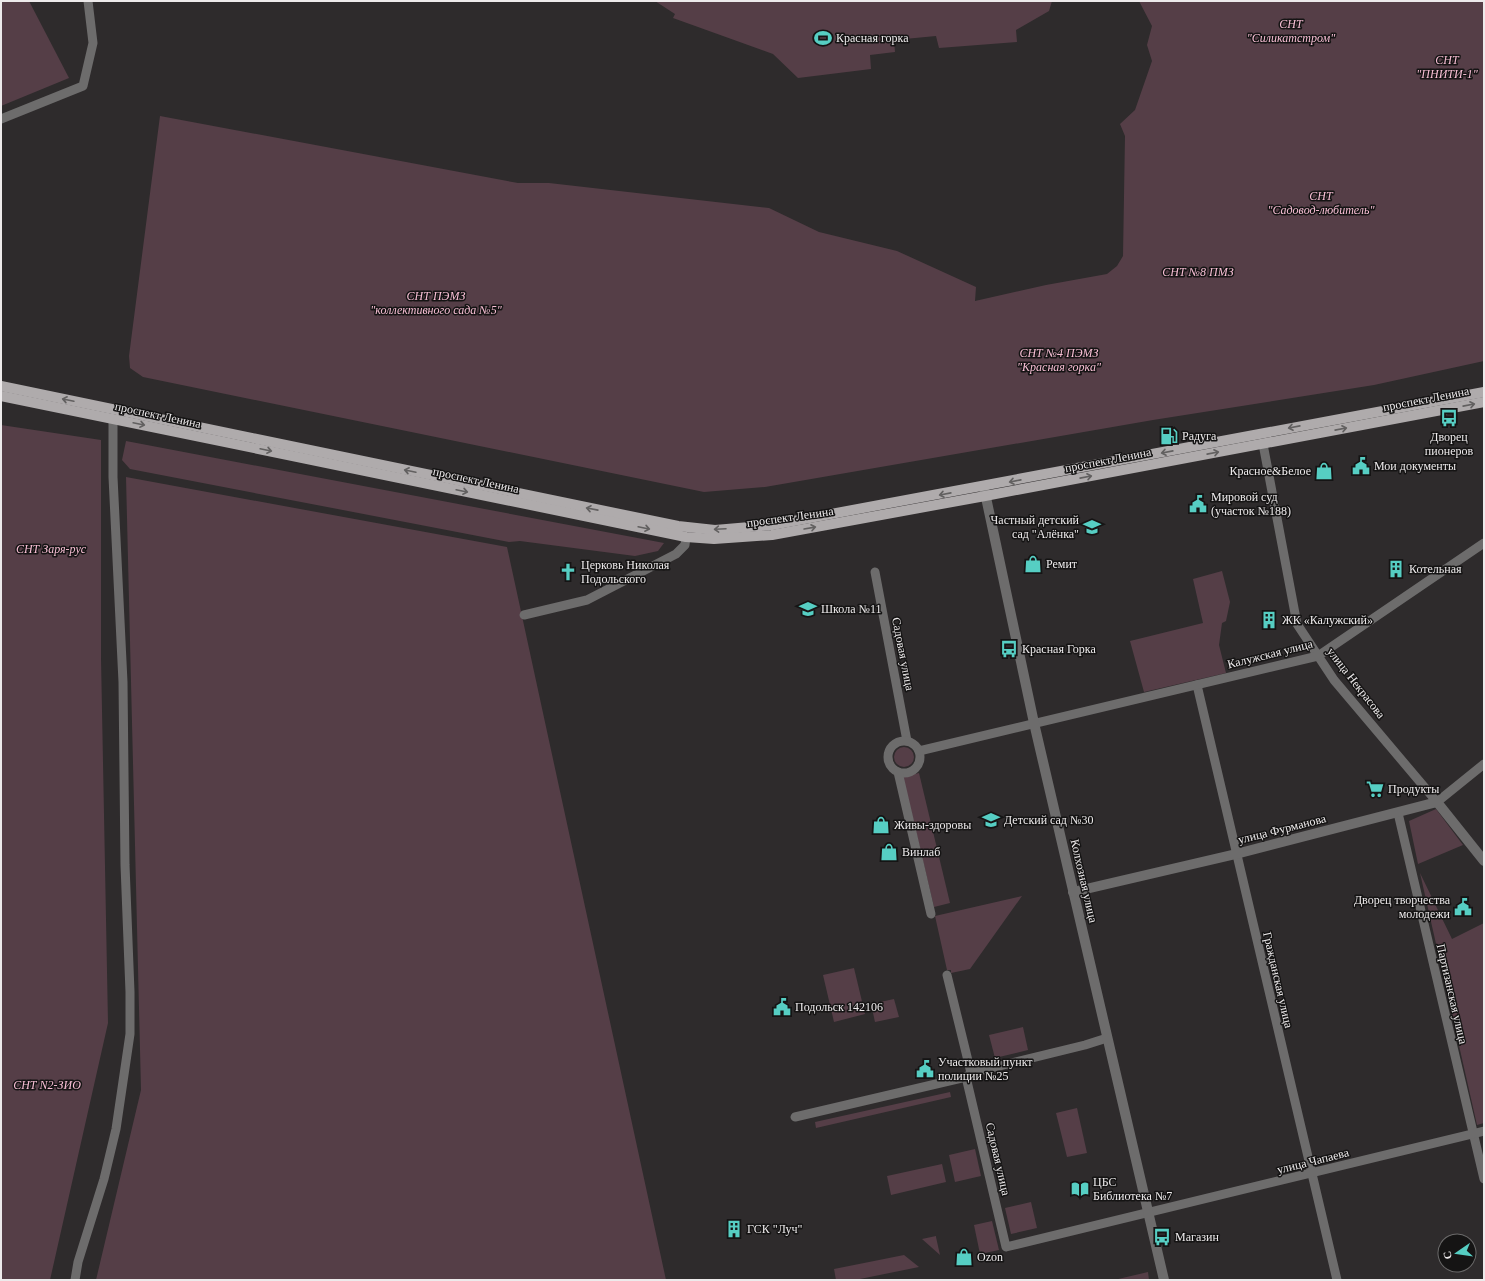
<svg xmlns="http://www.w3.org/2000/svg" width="1485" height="1281" viewBox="0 0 1485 1281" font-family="'Times New Roman',serif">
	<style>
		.green { fill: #553e47 }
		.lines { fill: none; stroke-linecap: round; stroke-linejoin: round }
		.minor { stroke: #6d6c6c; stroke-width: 9 }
		.tertiary { stroke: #6d6c6c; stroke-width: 10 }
		.primary { stroke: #afabac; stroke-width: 10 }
		.oneway { stroke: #626060 }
		.labels { text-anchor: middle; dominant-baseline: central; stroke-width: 3; stroke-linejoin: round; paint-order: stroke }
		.park-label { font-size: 12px; font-style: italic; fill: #f8bfd5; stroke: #151414 }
		.poi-label { font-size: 12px; fill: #edeaeb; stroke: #151414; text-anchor: start }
		.street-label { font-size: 12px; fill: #edeaeb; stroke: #151414 }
	</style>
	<rect width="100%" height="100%" fill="#2e2b2c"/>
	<g class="green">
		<path d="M1,1H29L69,78L1,106Z"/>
		<path d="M655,1H1052L1049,11L1016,30L1017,42L939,48L936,36L894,40L895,52L870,55L871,69L798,78L773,54L673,18L675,14Z"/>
		<path d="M1139,1H1484V361L1374,385L1153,420L765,487L704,492L143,377L130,368L129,356L160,116L518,183H549L769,208L819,232L897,251L976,287L975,301L1046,285L1107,274L1117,266L1123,256L1125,136L1120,124L1135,110L1152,61L1147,45L1152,26Z"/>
		<path d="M1,425L101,440V658L108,1023L50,1280H1Z"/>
		<path d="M126,441L664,543L658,551L635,556L520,541L509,542L130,469L122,460Z"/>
		<path d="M126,477L507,547L666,1280H96L141,1090Z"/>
		<path d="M1222,571L1230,602L1226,621L1222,623L1219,645L1226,673L1144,692L1130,641L1203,623L1193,579Z"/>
		<circle cx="904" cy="757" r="10"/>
		<path d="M919,773L950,903L934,907L903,777Z"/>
		<path d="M1436,809L1463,845L1418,864L1409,821Z"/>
		<path d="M1420,873L1452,939L1484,923V1123L1477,1125Z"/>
		<path d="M1022,896L970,969L951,973V970H947L935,916Z"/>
		<path d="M854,968L865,1014L834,1022L823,975Z"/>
		<path d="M894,999L899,1017L875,1022L871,1004Z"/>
		<path d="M1023,1027L1028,1050L995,1058L989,1035Z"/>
		<path d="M950,1092L951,1097L816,1128L815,1122Z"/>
		<path d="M1077,1108L1087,1153L1067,1157L1056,1113Z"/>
		<path d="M975,1149L981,1176L955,1182L949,1155Z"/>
		<path d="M942,1164L946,1182L891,1195L887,1176Z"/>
		<path d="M1031,1202L1037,1228L1011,1234L1005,1208Z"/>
		<path d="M992,1221L999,1250L980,1254L974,1225Z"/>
		<path d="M936,1236V1237L940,1255L922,1239Z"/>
		<path d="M904,1255L919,1267L855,1280H836L834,1269Z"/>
		<path d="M1148,1272L1149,1280H1114Z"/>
	</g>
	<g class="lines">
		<g class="minor">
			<path d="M1,119L83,86L93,43L88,1"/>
			<path d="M1263,444L1297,624L1334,680L1437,802L1484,764"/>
			<path d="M875,572L907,741"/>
			<path d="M524,615L587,600L676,554L685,545L686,537"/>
			<path d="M1197,685L1337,1280"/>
			<circle cx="904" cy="757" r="16"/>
			<path d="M919,751L1318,656L1484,543"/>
			<path d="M898,772L931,914"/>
			<path d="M1398,813L1484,1179"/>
			<path d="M947,975L971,1073"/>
			<path d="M966,1077L1006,1247L1484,1131"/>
			<path d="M795,1117L966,1077L971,1073L1085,1045L1107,1038"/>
			<path d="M75,1280L78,1262L104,1179L116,1129L130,1034V992L125,865L123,682L113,477V419"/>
		</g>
		<g class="tertiary">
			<path d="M984,488L1034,723L1164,1280"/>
			<path d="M1073,892L1236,854L1437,802L1484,861"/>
		</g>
		<g class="primary">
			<path d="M1,386L678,526L715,530L772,525L1484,392"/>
			<path d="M1,396L686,537L714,539L772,535L985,496L1484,402"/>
		</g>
	</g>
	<defs><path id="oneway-shaft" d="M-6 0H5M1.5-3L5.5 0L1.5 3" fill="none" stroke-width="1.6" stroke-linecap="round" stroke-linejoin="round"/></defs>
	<g class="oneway">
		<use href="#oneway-shaft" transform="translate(68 400) rotate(-168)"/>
		<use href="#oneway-shaft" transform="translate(1469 405) rotate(-11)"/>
		<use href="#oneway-shaft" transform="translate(139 424) rotate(12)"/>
		<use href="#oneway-shaft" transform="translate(1294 427) rotate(169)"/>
		<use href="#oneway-shaft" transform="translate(1341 429) rotate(-11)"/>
		<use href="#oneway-shaft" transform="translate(266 450) rotate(12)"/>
		<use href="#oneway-shaft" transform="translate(1167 452) rotate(169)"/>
		<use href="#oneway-shaft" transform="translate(1213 453) rotate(-11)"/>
		<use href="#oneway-shaft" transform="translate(410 471) rotate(-168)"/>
		<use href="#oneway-shaft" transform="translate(1086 477) rotate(-11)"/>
		<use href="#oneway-shaft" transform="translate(1015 481) rotate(169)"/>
		<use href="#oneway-shaft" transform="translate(462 491) rotate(12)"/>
		<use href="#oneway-shaft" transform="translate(945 494) rotate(169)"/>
		<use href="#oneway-shaft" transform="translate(592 509) rotate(-169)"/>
		<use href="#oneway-shaft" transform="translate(644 528) rotate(12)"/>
		<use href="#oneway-shaft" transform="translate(810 528) rotate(-10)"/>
		<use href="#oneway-shaft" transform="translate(720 529) rotate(177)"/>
	</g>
	<defs>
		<g id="stadium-bare" transform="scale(1.38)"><path d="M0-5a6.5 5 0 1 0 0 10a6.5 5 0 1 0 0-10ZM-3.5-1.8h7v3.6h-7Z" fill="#56cec3" stroke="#151414" stroke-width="2.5" paint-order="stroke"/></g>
		<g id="bus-bare" transform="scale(1.38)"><path d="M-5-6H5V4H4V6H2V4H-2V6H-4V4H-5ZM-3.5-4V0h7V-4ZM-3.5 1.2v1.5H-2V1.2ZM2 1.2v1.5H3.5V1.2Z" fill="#56cec3" stroke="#151414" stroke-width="2.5" paint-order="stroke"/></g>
		<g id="fuel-bare" transform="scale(1.38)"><path d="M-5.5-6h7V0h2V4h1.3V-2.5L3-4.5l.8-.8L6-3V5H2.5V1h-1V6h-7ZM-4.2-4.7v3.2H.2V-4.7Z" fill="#56cec3" stroke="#151414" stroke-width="2.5" paint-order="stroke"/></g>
		<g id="civic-bare" transform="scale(1.38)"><path d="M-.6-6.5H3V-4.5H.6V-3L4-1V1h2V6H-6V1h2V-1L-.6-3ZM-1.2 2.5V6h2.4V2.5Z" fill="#56cec3" stroke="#151414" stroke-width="2.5" paint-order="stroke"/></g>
		<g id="shop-bare" transform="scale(1.38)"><path d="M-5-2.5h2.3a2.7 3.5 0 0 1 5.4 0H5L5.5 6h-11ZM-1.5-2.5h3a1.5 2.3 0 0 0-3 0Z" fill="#56cec3" stroke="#151414" stroke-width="2.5" paint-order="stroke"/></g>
		<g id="school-bare" transform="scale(1.38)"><path d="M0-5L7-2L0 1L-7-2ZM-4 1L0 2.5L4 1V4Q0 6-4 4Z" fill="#56cec3" stroke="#151414" stroke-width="2.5" paint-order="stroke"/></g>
		<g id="building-bare" transform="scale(1.38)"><path d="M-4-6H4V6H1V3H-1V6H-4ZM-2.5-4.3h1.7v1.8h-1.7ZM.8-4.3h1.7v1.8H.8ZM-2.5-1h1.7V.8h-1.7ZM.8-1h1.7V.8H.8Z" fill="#56cec3" stroke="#151414" stroke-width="2.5" paint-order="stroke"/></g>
		<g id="church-bare" transform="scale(1.38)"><path d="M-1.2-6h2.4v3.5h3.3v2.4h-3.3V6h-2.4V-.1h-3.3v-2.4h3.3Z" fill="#56cec3" stroke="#151414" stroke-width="2.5" paint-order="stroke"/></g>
		<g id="supermarket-bare" transform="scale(1.38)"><path d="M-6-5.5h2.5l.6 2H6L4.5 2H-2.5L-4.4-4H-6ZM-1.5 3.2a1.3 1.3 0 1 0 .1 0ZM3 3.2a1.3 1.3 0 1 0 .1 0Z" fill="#56cec3" stroke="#151414" stroke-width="2.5" paint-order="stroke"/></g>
		<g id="library-bare" transform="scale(1.38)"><path d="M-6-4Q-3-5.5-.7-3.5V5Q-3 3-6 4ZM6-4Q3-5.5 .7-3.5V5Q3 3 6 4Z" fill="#56cec3" stroke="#151414" stroke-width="2.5" paint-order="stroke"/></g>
	</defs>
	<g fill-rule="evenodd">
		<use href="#stadium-bare" x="823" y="38"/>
		<use href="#bus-bare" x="1449" y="418"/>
		<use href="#fuel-bare" x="1169" y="436"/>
		<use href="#civic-bare" x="1361" y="466"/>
		<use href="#shop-bare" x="1324" y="471"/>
		<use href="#civic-bare" x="1198" y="504"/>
		<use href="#school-bare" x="1092" y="527"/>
		<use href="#shop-bare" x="1033" y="564"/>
		<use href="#building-bare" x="1396" y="569"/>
		<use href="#church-bare" x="568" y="572"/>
		<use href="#school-bare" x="808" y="609"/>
		<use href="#building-bare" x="1269" y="620"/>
		<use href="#bus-bare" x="1009" y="649"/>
		<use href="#supermarket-bare" x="1375" y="789"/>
		<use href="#school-bare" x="991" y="820"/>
		<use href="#shop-bare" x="881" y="825"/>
		<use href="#shop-bare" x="889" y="852"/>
		<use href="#civic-bare" x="1463" y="907"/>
		<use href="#civic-bare" x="782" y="1007"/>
		<use href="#civic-bare" x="925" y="1069"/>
		<use href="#library-bare" x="1080" y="1189"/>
		<use href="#building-bare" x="734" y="1229"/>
		<use href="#bus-bare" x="1162" y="1237"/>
		<use href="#shop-bare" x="964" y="1257"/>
	</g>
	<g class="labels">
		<g class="park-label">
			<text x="1291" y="24">СНТ<tspan x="1291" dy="14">"Силикатстром"</tspan></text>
			<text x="1447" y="60">СНТ<tspan x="1447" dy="14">"ПНИТИ-1"</tspan></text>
			<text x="1321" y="196">СНТ<tspan x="1321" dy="14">"Садовод-любитель"</tspan></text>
			<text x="1198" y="272">СНТ №8 ПМЗ</text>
			<text x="436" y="296">СНТ ПЭМЗ<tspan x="436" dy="14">"коллективного сада №5"</tspan></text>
			<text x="1059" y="353">СНТ №4 ПЭМЗ<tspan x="1059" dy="14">"Красная горка"</tspan></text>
			<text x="51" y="549">СНТ Заря-рус</text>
			<text x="47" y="1085">СНТ N2-ЗИО</text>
		</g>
		<g class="poi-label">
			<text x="836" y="38">Красная горка</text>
			<text x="1182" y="436">Радуга</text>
			<text x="1449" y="437" text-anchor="middle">Дворец<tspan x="1449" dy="14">пионеров</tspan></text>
			<text x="1374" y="466">Мои документы</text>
			<text x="1311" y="471" text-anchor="end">Красное&amp;Белое</text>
			<text x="1211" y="497">Мировой суд<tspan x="1211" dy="14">(участок №188)</tspan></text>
			<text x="1079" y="520" text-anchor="end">Частный детский<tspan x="1079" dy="14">сад "Алёнка"</tspan></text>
			<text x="1046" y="564">Ремит</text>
			<text x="581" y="565">Церковь Николая<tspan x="581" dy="14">Подольского</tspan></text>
			<text x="1409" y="569">Котельная</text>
			<text x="821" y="609">Школа №11</text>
			<text x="1282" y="620">ЖК «Калужский»</text>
			<text x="1022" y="649">Красная Горка</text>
			<text x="1388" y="789">Продукты</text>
			<text x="1004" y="820">Детский сад №30</text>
			<text x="894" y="825">Живы-здоровы</text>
			<text x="902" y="852">Винлаб</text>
			<text x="1450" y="900" text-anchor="end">Дворец творчества<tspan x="1450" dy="14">молодежи</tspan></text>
			<text x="795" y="1007">Подольск 142106</text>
			<text x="938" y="1062">Участковый пункт<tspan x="938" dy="14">полиции №25</tspan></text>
			<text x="1093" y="1182">ЦБС<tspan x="1093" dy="14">Библиотека №7</tspan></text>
			<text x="747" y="1229">ГСК "Луч"</text>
			<text x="1175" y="1237">Магазин</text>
			<text x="977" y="1257">Ozon</text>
		</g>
		<g class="street-label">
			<text transform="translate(1426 399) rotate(-11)">проспект Ленина</text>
			<text transform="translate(158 415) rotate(12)">проспект Ленина</text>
			<text transform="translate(1108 460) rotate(-11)">проспект Ленина</text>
			<text transform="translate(476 480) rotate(12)">проспект Ленина</text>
			<text transform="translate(790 517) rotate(-8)">проспект Ленина</text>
			<text transform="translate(903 654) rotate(79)">Садовая улица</text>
			<text transform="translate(1270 654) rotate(-14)">Калужская улица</text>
			<text transform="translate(1356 683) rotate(52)">улица Некрасова</text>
			<text transform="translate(1282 829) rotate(-14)">улица Фурманова</text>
			<text transform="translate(1084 881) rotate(77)">Колхозная улица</text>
			<text transform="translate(1278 980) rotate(77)">Гражданская улица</text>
			<text transform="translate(1452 994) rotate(77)">Партизанская улица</text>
			<text transform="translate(998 1159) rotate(77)">Садовая улица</text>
			<text transform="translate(1313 1161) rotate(-14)">улица Чапаева</text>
		</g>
	</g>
	<rect width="1485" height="1281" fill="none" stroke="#edeaeb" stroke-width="4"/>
	<g transform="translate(1457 1253) rotate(257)"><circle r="19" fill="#151414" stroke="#6b6a6a"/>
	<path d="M0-3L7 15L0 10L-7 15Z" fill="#56cec3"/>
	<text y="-6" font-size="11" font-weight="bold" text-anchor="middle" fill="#edeaeb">С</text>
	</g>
</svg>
